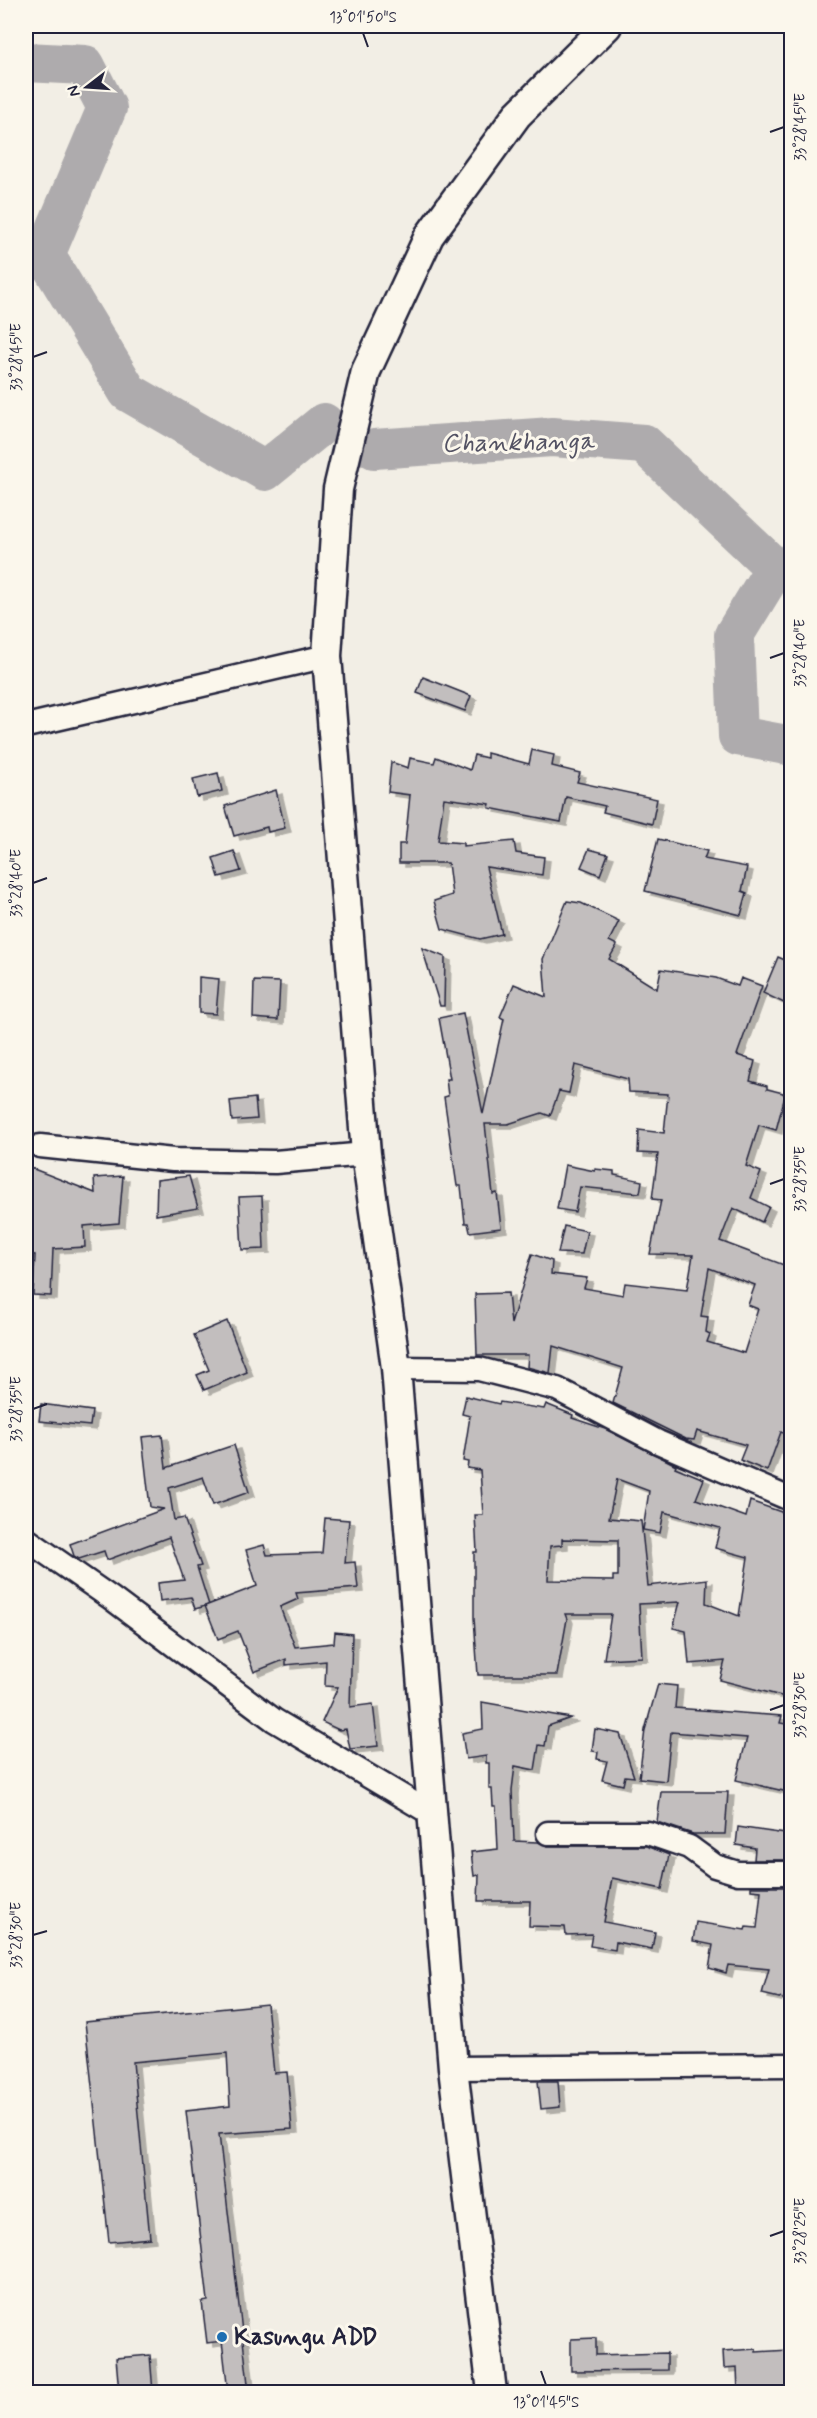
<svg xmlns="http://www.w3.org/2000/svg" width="817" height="2418" viewBox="0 0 817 2418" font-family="Mynerve,sans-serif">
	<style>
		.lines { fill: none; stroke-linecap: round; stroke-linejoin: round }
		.river { stroke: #aeabad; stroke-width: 40 }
		.building { fill: #c2bebe; stroke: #22223b; stroke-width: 1.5; fill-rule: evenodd; filter: url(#shadow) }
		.minor-casing { stroke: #22223b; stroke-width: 27 }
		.major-casing { stroke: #22223b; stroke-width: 33 }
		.minor { stroke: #fbf7ec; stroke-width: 22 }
		.major { stroke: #fbf7ec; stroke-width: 28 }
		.ticks { fill: none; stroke: #22223b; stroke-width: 2 }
		.poi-dot { fill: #1f6fb2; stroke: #fbf7ec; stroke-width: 2 }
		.labels { text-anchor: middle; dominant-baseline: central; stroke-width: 6; stroke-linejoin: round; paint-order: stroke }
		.poi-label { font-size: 24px; font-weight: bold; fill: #22223b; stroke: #fbf7ec; text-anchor: start }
		.water-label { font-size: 26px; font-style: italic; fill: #535263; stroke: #fbf7ec }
		.neatline { fill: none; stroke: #22223b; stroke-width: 2 }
		.ticks-label { font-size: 15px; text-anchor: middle; fill: #22223b }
	</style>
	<defs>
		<filter id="shadow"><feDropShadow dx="6" dy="4" stdDeviation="0" flood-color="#0004"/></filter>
	</defs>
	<rect width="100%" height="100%" fill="#f2eee5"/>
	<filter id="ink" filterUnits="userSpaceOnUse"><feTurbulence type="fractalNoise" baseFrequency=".0167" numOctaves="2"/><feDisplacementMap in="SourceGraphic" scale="12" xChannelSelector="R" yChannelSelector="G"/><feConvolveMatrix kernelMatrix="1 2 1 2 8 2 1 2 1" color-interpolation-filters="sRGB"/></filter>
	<g filter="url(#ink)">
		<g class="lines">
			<g class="river">
				<path d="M26,62L85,65L107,108L45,255L128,392L265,471L324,423"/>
				<path d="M374,449L552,437L644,444L775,568L734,635L738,736L792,746"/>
			</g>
		</g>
		<g class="building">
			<path d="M423,677L471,696L465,711L417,693Z"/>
			<path d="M532,750L554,755L552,766L580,773L577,782L657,799L652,824L603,812L605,806L566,797L561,822L489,808L490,804L444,798L438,841L463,843V846L514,841L516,853L544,857L542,875L486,867L502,934L480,939L442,929L434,901L452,895L448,863H399V844H405L410,795L388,792L391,762L408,768L410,758L434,763L436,757L470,770L474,755L487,758V753L529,764Z"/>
			<path d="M218,773L222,791L197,797L193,779Z"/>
			<path d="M276,790L285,828L268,832L267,827L234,836L225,806Z"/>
			<path d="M658,839L707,851L704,859L747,867L742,891L747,893L741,915L645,891Z"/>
			<path d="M589,849L608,854L600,875L581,867Z"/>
			<path d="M234,851L241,871L219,877L213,858Z"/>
			<path d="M567,901L581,903L619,921L609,941L617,945L609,959L657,989L661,969L716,978L738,986L741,978L762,986L737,1055L755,1061L750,1081L767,1086V1089L783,1093L785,1096L776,1130L759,1125L746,1166L761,1172L751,1198L769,1207L762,1222L733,1208L720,1241L792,1268V1436L781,1432L767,1471L740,1460L746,1445L697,1431L694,1440L686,1439L613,1403L623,1368L553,1346L550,1373L527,1367L528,1355H477L475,1294L508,1293L511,1324L532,1254L552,1261L551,1274L587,1278L584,1288L623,1295L625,1283L687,1290L693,1255L650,1254L661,1200L652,1199L658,1154L638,1153L639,1130L664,1133L668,1094L629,1092L628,1079L575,1065L569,1093L559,1091L550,1116L542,1113L508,1124H485L493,1194L497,1193L501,1228L470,1232L468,1223H465L461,1186H457L444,1097L448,1096L446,1079H450L439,1018L463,1013L483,1114L504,1019L500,1017L514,984L546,997L543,959ZM709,1268L755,1285L748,1305L758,1309L744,1353L707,1342L710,1334L706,1332L708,1317L701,1316Z"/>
			<path d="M422,948L445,957L444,1006H440Z"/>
			<path d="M778,957L792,963V991L786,1004L763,993Z"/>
			<path d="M199,977L219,979L216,1014L199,1013Z"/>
			<path d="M254,981L280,982L278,1020L253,1018Z"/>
			<path d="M255,1098L257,1119L232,1121L230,1101Z"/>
			<path d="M565,1165L595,1171V1169L614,1171V1175L642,1181L640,1193L580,1187L575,1212L557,1209Z"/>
			<path d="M26,1166L95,1193L94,1178L123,1176L119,1223L84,1226L85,1247L53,1249L51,1296L33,1295L35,1255L26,1254Z"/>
			<path d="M189,1176L198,1208L156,1215L157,1180Z"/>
			<path d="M262,1196L264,1249L242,1250L239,1197Z"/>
			<path d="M564,1226L587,1231L582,1254L558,1253Z"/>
			<path d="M227,1321L247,1372L204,1390L197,1375L209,1370L194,1335Z"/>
			<path d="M466,1396L499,1404L500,1402L544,1409L546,1404L573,1415L572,1418L605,1429L676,1465L675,1467L704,1479L696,1499L746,1517L750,1501L784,1513L783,1516L792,1518V1668L785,1697L720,1680L725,1661L689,1664L686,1631L673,1628L680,1602L639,1604L642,1657L604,1659L611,1614H565L567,1619L557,1675H478L474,1618V1552H477L475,1515H483L480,1470L467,1468L468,1462L463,1461L470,1416L462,1414ZM617,1479L649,1491L643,1530L660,1533L664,1512L720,1528L715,1548L748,1557L739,1616L706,1603L707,1579L648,1586L641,1521L609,1518ZM562,1539L618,1540V1576H613V1581L548,1580L550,1546L562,1545Z"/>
			<path d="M41,1404L92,1411L90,1426L39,1421Z"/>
			<path d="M162,1435L166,1468L234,1445L249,1492L213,1505L203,1477L169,1488L174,1520L184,1518L201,1566L197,1567L209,1605L195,1609L191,1597L160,1601L158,1583L184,1580L169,1537L107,1560L104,1551L79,1559L74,1556L70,1544L164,1509L150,1507L142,1437Z"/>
			<path d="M325,1518L349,1520L345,1563L355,1562L358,1588L296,1593L298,1599L280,1607L295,1647L334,1643L335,1632L352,1634L350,1707L373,1704L378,1746L350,1749L346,1729L339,1730L322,1722L338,1687L325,1686L326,1661L286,1665V1659L254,1672L238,1631L218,1639L205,1606L257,1586L246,1550L264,1545L267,1555L322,1553Z"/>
			<path d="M658,1684L677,1686L675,1708L782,1716L780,1723L792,1725V1771L788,1792L736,1780L747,1738L671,1732L666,1781L639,1778L645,1730Z"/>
			<path d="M482,1702L571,1718L548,1726L545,1746L539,1745L535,1770L515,1766L512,1790L514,1841L538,1842L548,1846H646L669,1855L662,1889L612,1878L604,1922L655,1932L652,1949L616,1942L615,1950L590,1946L592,1934L566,1935L565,1927L529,1926L530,1901H478L479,1875L474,1876L471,1852L498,1849L496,1806H493L492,1789H489V1763H486V1756L466,1759L462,1733L483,1729Z"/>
			<path d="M595,1729L620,1734L634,1777L625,1776L623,1785L602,1780L607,1761L597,1759L598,1752L592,1751Z"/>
			<path d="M661,1792H728L725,1834H693L657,1822Z"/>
			<path d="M738,1827L792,1835V1860H754L755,1848L736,1845Z"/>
			<path d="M751,1887H792V1933L789,1932L785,1981L792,1983V2001L762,1994L769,1969L728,1965L726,1973L709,1968L713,1945L693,1941L696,1922L745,1930L746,1927L757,1928L761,1891L751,1890Z"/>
			<path d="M267,2004L274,2073L287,2072L292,2129L219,2134L249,2392H228L222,2341L207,2343L202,2302L208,2301L186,2111L230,2106L227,2053L133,2062L150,2238L109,2242L85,2022Z"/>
			<path d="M538,2081H558L560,2107L541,2109Z"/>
			<path d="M596,2338V2355L667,2353V2370L571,2371V2339Z"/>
			<path d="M756,2349V2352L789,2350L792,2392H738L737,2367L724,2368L723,2351Z"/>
			<path d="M150,2355L153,2392H119L116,2358Z"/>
		</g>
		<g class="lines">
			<g class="minor-casing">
				<g id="minor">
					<path d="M26,726L327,656"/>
					<path d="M40,1146L173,1160L275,1162L366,1154"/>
					<path d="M396,1368L479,1369L557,1389L658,1442L792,1500"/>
					<path d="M26,1539L111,1598L274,1720L432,1814"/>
					<path d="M548,1833H648L689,1847L715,1866L738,1873H792"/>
					<path d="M453,2068L792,2065"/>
				</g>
			</g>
			<g class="major-casing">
				<path id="major" d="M492,2392L453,2068L396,1368L366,1154L327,656L338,489L366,371L429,236L517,115L607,26"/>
			</g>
			<use href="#minor" class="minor"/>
			<use href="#major" class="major"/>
		</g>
	</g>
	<path class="ticks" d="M363,33L368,47M770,132L784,127M33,357L47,352M770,658L784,653M33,883L47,878M770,1184L784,1179M33,1409L47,1404M770,1710L784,1705M33,1935L47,1931M770,2236L784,2231M541,2371L546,2385"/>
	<circle class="poi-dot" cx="222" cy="2337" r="6"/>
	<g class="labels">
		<g class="poi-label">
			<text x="234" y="2337">Kasungu ADD</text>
		</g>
		<g class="water-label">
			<text transform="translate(518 443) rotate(-1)">Chankhanga</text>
		</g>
	</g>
	<rect width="817" height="2418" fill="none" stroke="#fbf7ec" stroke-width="66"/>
	<g transform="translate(87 87) rotate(253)" stroke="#fbf7ec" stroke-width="4.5" paint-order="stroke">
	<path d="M0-4.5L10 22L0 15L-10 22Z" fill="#22223b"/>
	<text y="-9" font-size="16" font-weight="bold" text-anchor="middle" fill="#22223b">N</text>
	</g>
	<rect x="33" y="33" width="751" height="2352" class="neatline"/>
	<g class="ticks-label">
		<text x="363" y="22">13°01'50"S</text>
		<text transform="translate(800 127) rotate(-90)" y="5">33°28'45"E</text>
		<text transform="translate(16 357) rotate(-90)" y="5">33°28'45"E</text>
		<text transform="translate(800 653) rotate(-90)" y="5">33°28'40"E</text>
		<text transform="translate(16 883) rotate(-90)" y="5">33°28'40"E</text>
		<text transform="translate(800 1179) rotate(-90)" y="5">33°28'35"E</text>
		<text transform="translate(16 1409) rotate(-90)" y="5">33°28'35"E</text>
		<text transform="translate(800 1705) rotate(-90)" y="5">33°28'30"E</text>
		<text transform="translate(16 1935) rotate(-90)" y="5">33°28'30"E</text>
		<text transform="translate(800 2231) rotate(-90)" y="5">33°28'25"E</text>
		<text x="546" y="2407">13°01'45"S</text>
	</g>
</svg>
